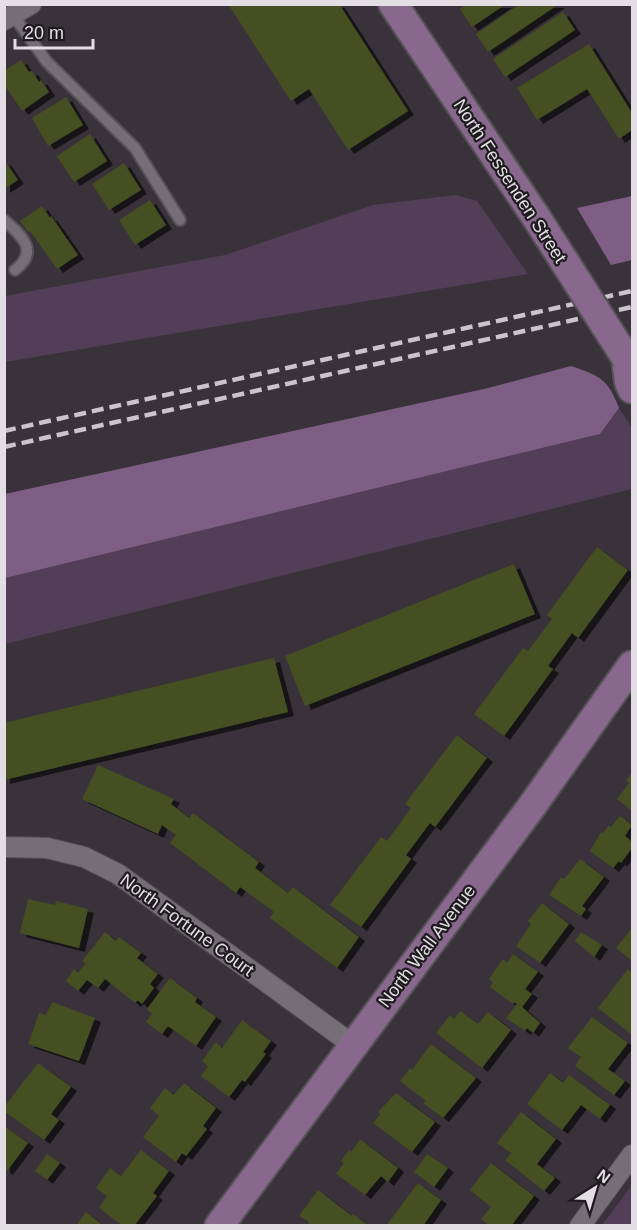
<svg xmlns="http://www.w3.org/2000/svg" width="637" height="1230" viewBox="0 0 637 1230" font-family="Arial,sans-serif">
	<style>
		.green { fill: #523e56 }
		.forest { fill: #7e5e84 }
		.building { fill: #444f22; filter: url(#shadow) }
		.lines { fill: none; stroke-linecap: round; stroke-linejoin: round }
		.lane-casing { stroke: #565157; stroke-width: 14 }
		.street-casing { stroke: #565157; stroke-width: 22 }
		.secondary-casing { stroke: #565157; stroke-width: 32 }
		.lane { stroke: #766e77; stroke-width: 10 }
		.street { stroke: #766e77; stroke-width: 20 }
		.secondary { stroke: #88698d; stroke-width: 28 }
		.rail { stroke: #c9c5ca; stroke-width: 4.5; stroke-dasharray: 12 6; stroke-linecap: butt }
		.secondary-bridge-casing { stroke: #565157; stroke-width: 32; stroke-linecap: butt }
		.secondary-bridge { stroke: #88698d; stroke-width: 28 }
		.labels { text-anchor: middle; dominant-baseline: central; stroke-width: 4.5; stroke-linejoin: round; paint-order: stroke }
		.street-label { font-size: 18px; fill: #e2dee3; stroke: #1e1b1f }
	</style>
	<defs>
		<filter id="shadow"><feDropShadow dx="6" dy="4" stdDeviation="0" flood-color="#0009"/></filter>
	</defs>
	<rect width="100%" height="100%" fill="#39323a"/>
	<g class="green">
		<path d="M456,195L477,201L528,274L5,362V296L225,255L373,205Z"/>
		<path d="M619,408L632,428V489L5,644L4,578L600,434Z"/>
		<path d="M632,1185V1225H602Z"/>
	</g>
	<g class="forest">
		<path d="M632,196V260L611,265L577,208Z"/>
		<path d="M571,366C600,376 608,379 619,408L600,434L5,578V494L484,389Z"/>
	</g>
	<g class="building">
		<path d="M228,4H339L408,111L348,150L309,89L291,101Z"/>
		<path d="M467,4H506L472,27L460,9Z"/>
		<path d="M520,4H559L488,52L476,34Z"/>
		<path d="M563,12L575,30L505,77L493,59Z"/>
		<path d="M589,44L632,113V130L619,139L587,89L537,120L517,88Z"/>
		<path d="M21,60L29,72L32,71L39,82L41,80L49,92L22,111L4,84V71Z"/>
		<path d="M66,97L83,125L48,146L32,118Z"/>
		<path d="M90,134L107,161L74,182L57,156Z"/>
		<path d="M4,160L18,180L4,189Z"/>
		<path d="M124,163L141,190L109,210L92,184Z"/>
		<path d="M150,200L166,225L135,245L119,220Z"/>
		<path d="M42,206L50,218L51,216L78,255L57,269L30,231L28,232L20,221Z"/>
		<path d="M597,547L628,570L578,638L572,633L548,666L553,669L504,736L474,714L523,648L528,651L552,619L547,615Z"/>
		<path d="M514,564L535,614L305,706L285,656Z"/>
		<path d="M274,658L288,712L4,780V723Z"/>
		<path d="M457,735L487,758L435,827L430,823L406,855L411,859L361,927L330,905L381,837L387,841L411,808L405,804Z"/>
		<path d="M98,765L174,799L171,804L189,818L193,813L259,862L255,868L288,893L293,887L359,937L337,968L270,918L274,912L240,887L236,893L170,843L176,835L162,825L158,834L82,799Z"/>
		<path d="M632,772V811L617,799L629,783L626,781Z"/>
		<path d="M620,816L632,825L625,836L632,842V848L621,863L619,861L613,868L590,851L601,832L603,833L609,825L611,827Z"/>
		<path d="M580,859L604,877L582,906L586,909L581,916L549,895L561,877L564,879Z"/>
		<path d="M28,899L55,905L56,901L88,909L79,948L20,933Z"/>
		<path d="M542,903L569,924L540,963L516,946L531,924L528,921Z"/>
		<path d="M632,928V961L616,948Z"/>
		<path d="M105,932L116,941L119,937L141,953L137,958L158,974L150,984L154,988L142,1004L138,1000L135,1003L105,979L98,988L87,980L78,991L66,981L74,969L78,973L86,963L82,961Z"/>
		<path d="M581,932L602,945L594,957L575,941Z"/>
		<path d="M513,954L538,972L525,989L532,994L522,1007L540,1023L533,1033L527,1028L525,1031L506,1018L517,1004L514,1002L513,1004L490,987L493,982L489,979L503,959L507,963Z"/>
		<path d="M628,969L632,973V1035L598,1008Z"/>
		<path d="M170,978L197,998L195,1002L216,1017L196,1046L168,1026L162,1034L146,1022L152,1014L147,1009Z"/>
		<path d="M52,1002L95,1018L79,1061L28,1044L39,1013L46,1015Z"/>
		<path d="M460,1011L478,1024L488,1012L511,1030L482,1068L436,1033L450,1015L454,1019Z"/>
		<path d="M592,1017L628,1043L608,1069L625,1081L614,1095L575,1066L581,1057L568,1048Z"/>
		<path d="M242,1020L271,1041L263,1052L266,1054L245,1082L242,1080L229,1097L201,1076L208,1066L202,1061L216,1042L222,1048Z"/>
		<path d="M431,1044L476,1078L443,1118L423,1103L426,1101L400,1081L410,1068L412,1070Z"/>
		<path d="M38,1063L71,1087L51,1114L59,1120L44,1140L4,1111V1107Z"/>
		<path d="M550,1073L563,1083L569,1075L610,1105L600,1119L581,1105L562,1130L527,1104Z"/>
		<path d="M184,1083L216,1108L203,1126L207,1129L186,1156L182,1153L176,1162L143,1137L159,1116L150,1108L165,1088L174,1095Z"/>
		<path d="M396,1093L435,1122L412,1152L373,1123L380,1114L378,1112Z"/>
		<path d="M521,1112L556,1139L537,1164L555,1178L544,1191L505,1160L511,1153L497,1143Z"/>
		<path d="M4,1126L28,1143L7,1171L4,1169Z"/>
		<path d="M360,1139L398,1168L388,1182L381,1176L365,1195L336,1174L344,1163L341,1161L349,1150L351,1152Z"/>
		<path d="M141,1150L169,1171L153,1193L157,1196L134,1226H123L99,1208L107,1196L96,1188L110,1168L121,1176Z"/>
		<path d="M47,1154L60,1163L47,1180L35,1171Z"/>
		<path d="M427,1154L448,1168L434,1187L414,1172Z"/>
		<path d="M491,1163L534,1196L511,1226H490L481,1219L491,1207L470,1190Z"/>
		<path d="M418,1183L441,1200L423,1226H386Z"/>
		<path d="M318,1190L352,1216L353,1214L369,1226H307L309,1222L299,1216Z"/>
		<path d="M86,1212L104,1226H76Z"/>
	</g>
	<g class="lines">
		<g class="lane-casing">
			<g id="lane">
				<path d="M13,15L47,62L135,148L180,220"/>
				<path d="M4,220C21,235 40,251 15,270"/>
			</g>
		</g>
		<g class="street-casing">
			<g id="street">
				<path d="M4,20L31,4"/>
				<path d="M4,847L47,848L84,857L118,874L353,1045"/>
				<path d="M580,1226L632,1155"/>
			</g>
		</g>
		<g class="secondary-casing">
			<g id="secondary">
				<path d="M393,4L536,217"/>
				<path d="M626,358L629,382L632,389"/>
				<path d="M219,1226L532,806L632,665"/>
			</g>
		</g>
		<use href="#lane" class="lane"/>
		<use href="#street" class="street"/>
		<use href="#secondary" class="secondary"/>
		<g class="rail">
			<path d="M4,431L632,291"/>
			<path d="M4,447L632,307"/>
		</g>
		<g class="secondary-bridge-casing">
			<path id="secondary-bridge" d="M536,217L626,358"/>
		</g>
		<use href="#secondary-bridge" class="secondary-bridge"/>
	</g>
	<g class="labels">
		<g class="street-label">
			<text transform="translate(510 181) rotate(57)">North Fessenden Street</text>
			<text transform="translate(187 925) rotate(36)">North Fortune Court</text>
			<text transform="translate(427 946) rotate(-53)">North Wall Avenue</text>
		</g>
	</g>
	<rect width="637" height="1230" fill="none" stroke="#e2dee3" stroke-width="12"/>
	<g transform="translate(595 1188) rotate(37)" stroke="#1e1b1f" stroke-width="4.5" paint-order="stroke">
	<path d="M0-4.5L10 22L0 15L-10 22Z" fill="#e2dee3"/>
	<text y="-9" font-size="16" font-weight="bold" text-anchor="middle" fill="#e2dee3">N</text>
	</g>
	<path d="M15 39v9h78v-9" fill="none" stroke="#e2dee3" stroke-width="3"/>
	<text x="24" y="39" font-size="18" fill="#e2dee3" stroke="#1e1b1f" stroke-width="4.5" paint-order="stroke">20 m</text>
</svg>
